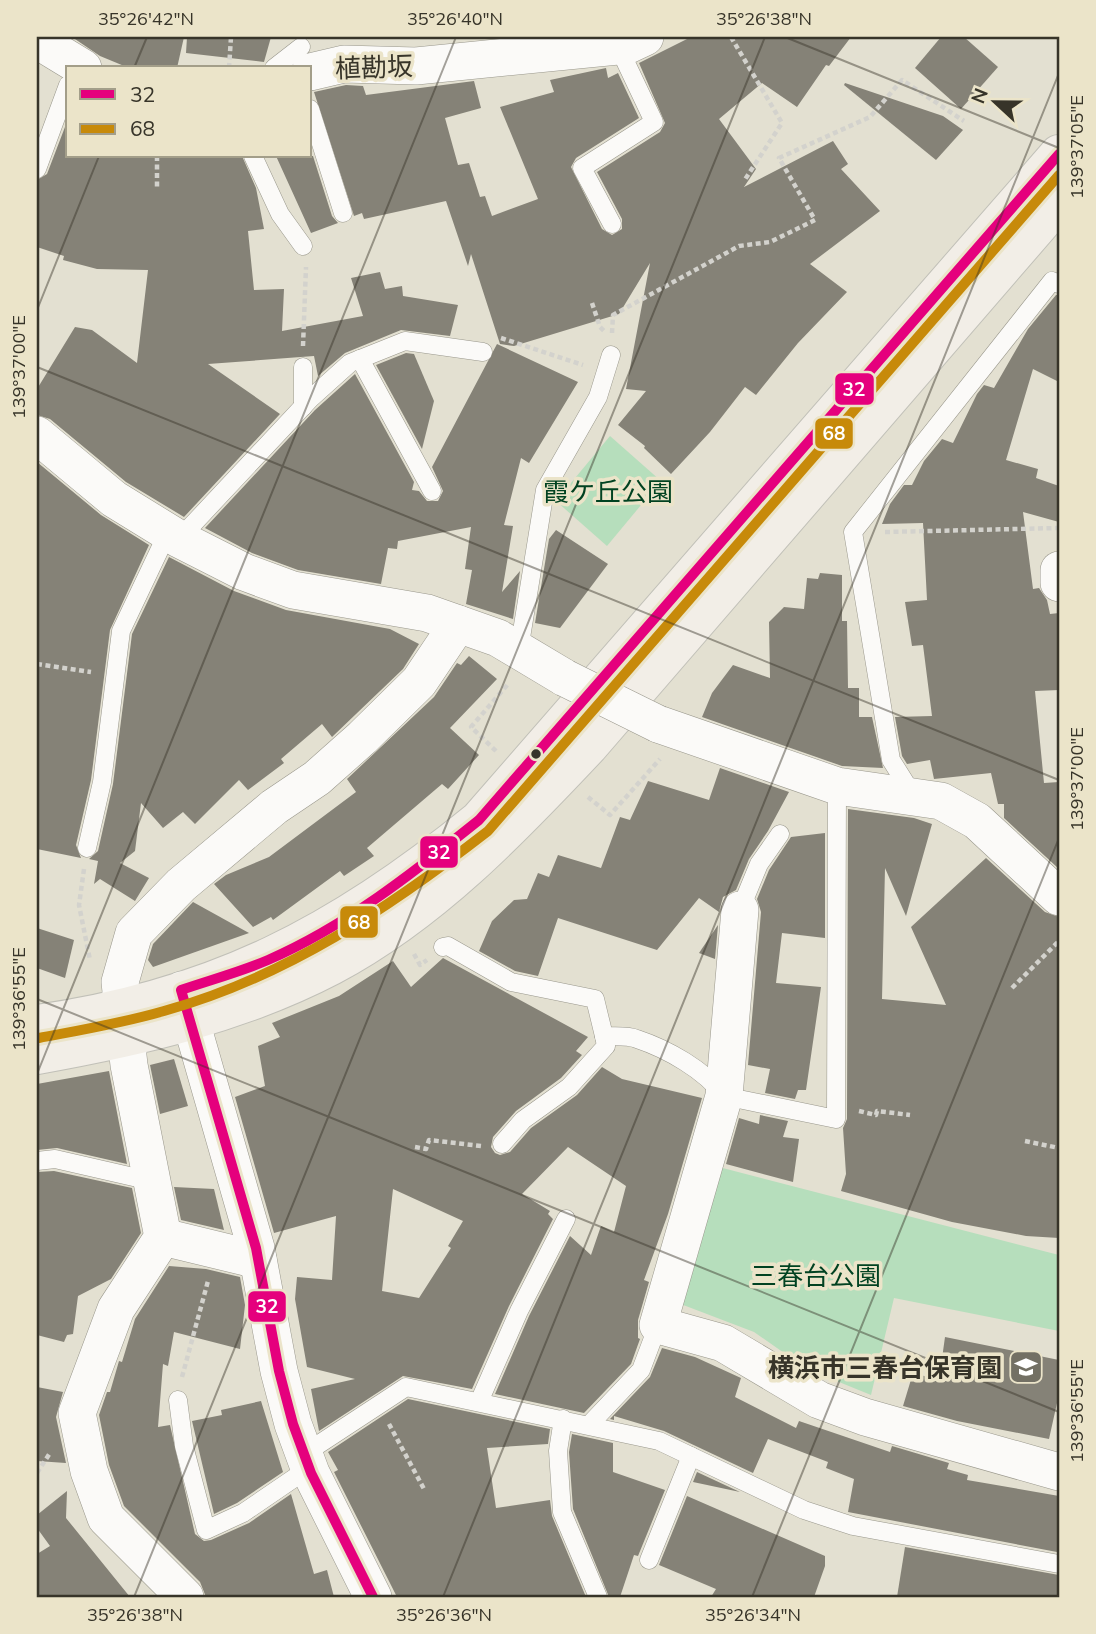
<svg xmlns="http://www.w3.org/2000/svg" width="1096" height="1634" viewBox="0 0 1096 1634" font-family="Mulish,'Noto Sans JP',sans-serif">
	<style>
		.green { fill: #b6debc }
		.building { fill: #858277; fill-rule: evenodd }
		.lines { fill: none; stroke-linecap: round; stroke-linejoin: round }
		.lane-casing { stroke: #99978c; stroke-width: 19 }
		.street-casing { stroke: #99978c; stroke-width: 38 }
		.primary-casing { stroke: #c1c0b8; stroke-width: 40 }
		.path { stroke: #d3d2cd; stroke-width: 4.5; stroke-dasharray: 5 3.5; stroke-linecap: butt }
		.lane { stroke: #fbfaf8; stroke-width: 18 }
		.street { stroke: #fbfaf8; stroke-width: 37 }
		.primary { stroke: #f2eee7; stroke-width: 38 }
		.street-bridge-casing { stroke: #99978c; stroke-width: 38; stroke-linecap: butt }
		.street-bridge { stroke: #fbfaf8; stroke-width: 37 }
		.bus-1-casing { stroke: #ebe4c9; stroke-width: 16 }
		.bus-2-casing { stroke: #ebe4c9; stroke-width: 16 }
		.bus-1 { stroke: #e5007d; stroke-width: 10 }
		.bus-2 { stroke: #c78a0a; stroke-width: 10 }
		.ticks { fill: none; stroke: #373429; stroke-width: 2; stroke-opacity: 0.45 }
		.bus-dot { fill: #373429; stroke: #ebe4c9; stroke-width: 2.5 }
		.labels { text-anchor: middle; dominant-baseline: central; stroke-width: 7; stroke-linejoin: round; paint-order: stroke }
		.street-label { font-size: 26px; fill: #373429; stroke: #ebe4c9 }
		.park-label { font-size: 26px; fill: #014221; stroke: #ebe4c9 }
		.poi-label { font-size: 26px; font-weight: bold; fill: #373429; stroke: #ebe4c9; text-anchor: end }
		.line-badge { stroke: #ebe4c9; stroke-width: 2.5 }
		.badge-label { font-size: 19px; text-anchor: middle; font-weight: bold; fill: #fff }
		.neatline { fill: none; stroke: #373429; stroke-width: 2.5 }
		.ticks-label { font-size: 18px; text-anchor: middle; fill: #373429 }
	</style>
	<rect width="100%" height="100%" fill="#e3e0d1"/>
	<g class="green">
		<path d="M610,436L661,481L607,546L556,501Z"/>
		<path d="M715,1166L1059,1255V1331L894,1298L871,1395L807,1369L754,1332L678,1303Z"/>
	</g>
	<g class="building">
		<path d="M72,37H184L177,68H129L100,56Z"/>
		<path d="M187,37H271L264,62L186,53Z"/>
		<path d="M691,37H851L829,66L826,65L797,107L762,83L719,119L756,169L744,187L833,141L848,164L841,169L880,211L810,264L847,292L798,343L756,395L745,387L710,432L671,474L644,448L645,446L618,425L646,391L626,389L650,263L619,314L514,346L500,344L471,254L468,266L446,201L364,219L362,213L354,216L314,92L346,85L363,86L366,95L474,81L481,108L445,118L458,165L469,163L480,197L485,196L492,216L538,199L500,107L554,92L550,80L606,68L608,78L618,73L639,118L576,158L571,167L602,229L612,235L622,229V219L597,172L660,132L665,123L639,63Z"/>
		<path d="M941,37H964L998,67L961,109L915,68Z"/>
		<path d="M845,83L943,116L963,130L936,160L844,85Z"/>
		<path d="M65,127L68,128V156H242L256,188L264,229L248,231L254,290L284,289L282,331L363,316L351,278L380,272L385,289L402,286L403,296L458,305L450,336L401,330L345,353L318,376L314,356L208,364L280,414L184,517L126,482L50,419L37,415V389L75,327L92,330L137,363L148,270L97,269L63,260L64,256L37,247V180L47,174Z"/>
		<path d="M276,156H313L332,216L338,223L311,233Z"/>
		<path d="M1056,295H1059V382L1033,369L1006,460L1038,469L1036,478L1059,486V522L1023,512L1033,589L1039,588L1047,600L1050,614L1059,613V690L1035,691L1044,783L1059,782V869L1004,818V804H998L991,773L934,779L930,760L907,764L902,756L895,717L932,716L923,645L912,646L905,602L927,600L923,523L882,524L890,504L904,485H912L924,461L942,439L953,443L977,394L984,385L994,388L1028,329Z"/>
		<path d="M497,344L578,382L529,463L521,458L504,525L513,526L502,592L520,571L513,619L466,604L472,570L465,569L471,527L398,541L397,549L388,548L381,584L298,570L252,553L205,528L315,410L355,374L414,482L412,490L419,491L427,501H438L443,491L432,467Z"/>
		<path d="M406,353L414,354L434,401L422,449L376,365Z"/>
		<path d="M37,462L101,515L149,545L110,630L91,780L76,845L81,858L37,849Z"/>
		<path d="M556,530L608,564L560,628L535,623L549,539Z"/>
		<path d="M169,557L234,591L286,610L390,629L419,644L403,669L332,737L322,724L281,759L284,763L248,790L239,780L195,824L183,812L163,828L141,803L135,851L120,863L149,878L135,901L100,879L94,884L98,861L89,859L98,851L113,784L132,634Z"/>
		<path d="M820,573L842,575V621H847L848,688H859V717H872L883,768L842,766L702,717L712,693L733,665L770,678L769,622L784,607L804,609L807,578L818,579Z"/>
		<path d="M469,656L497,679L450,728L479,755L448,789L442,784L367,848L374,856L344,876L340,871L273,920L271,917L253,927L214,884L226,875L269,857L356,792L347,779L434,697L457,663L461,665Z"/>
		<path d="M720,768L789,792L768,831L749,859L736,890L723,897L719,912L699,898L657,950L558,918L538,976L515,971L479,951L492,921L514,900L527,899L538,873L549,877L558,855L601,868L620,817L630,820L648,781L709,800Z"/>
		<path d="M848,809L914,818L932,824L906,916L885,868L882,999L946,1005L911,927L986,858L1045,912L1059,917V1238L1026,1236L952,1222L841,1191L846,1174L843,1128L847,1119Z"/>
		<path d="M825,833V938L782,933L776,983L821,987L806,1090H798L795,1099L765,1093L770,1069L748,1065L761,912L757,899L769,870L791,837Z"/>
		<path d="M193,902L249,933L153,967L148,960L153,944Z"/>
		<path d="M718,925L715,959L699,953Z"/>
		<path d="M37,928L74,940L65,978L37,968Z"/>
		<path d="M443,958L588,1037L576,1051L582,1055L561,1078L516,1111L493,1137L491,1147L495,1153L500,1155L510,1152L531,1128L577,1095L602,1067L622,1079L702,1098L668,1214L644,1280L649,1282L638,1320V1338L640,1339L631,1364L584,1413L495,1394L529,1316L570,1236L591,1255L601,1226L614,1232L626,1186L568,1147L522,1194L550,1211L548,1214L553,1219L509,1306L472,1389L403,1376L319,1431L311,1389L355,1379L307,1367L295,1299L297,1277L332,1280L336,1216L274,1233L235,1097L265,1086L258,1046L280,1037L272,1023L339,996L393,961L411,987ZM393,1189L463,1221L448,1246L451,1248L419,1298L382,1291Z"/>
		<path d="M174,1059L188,1106L160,1114L150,1065Z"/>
		<path d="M109,1071L127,1164L57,1148L37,1150V1084Z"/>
		<path d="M760,1115L788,1121L783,1137L799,1139L793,1182L726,1164L739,1118L759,1124Z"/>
		<path d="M54,1171L132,1188L141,1233L111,1279L78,1296L73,1334L67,1335L64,1342L37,1335V1172Z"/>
		<path d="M174,1187L214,1189L224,1230L181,1220Z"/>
		<path d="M169,1266L206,1269L240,1277L245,1305L240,1349L174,1332L168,1366L163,1364L158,1427L170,1425L195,1534L204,1541L211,1540L249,1523L291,1494L314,1574L327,1570L334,1597H206L200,1582L124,1506L109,1465L99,1415L107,1392H110L119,1361L122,1362L135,1319Z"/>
		<path d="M945,1337L1059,1360V1394L1049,1439L957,1421L903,1406L913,1373L939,1380Z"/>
		<path d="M662,1348L695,1357L741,1378L735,1397L796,1428L799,1421L890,1452L892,1446L949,1463L947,1469L968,1475L967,1480L1059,1496L1057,1552L848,1512L854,1479L826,1468L828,1462L768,1439L753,1473L664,1431L614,1416V1420L610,1419L650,1377Z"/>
		<path d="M37,1387L63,1392L56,1417L66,1463L37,1461Z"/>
		<path d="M408,1399L550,1429L548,1444L487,1448L496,1508L550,1500L552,1516L586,1597H397L334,1472L338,1470L328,1452Z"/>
		<path d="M261,1401L283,1472L237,1503L214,1514L192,1421L222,1415L221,1410Z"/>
		<path d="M572,1434L613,1443V1472L665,1490L638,1556L634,1555L620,1597H609L573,1509L569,1452Z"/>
		<path d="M697,1472L740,1492L693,1482Z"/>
		<path d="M67,1491L66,1518L130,1597H37V1554L50,1546L37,1528V1515Z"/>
		<path d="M687,1496L825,1556V1566L814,1597H711L716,1589L659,1565Z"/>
		<path d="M905,1547L1059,1575V1597H897Z"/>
	</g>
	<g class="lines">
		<g class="lane-casing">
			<g id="lane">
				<path d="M274,68L301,47"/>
				<path d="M310,109L343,213"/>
				<path d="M253,156L280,214L303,246"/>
				<path d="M37,169L68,85"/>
				<path d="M612,224L582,168L654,122L618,46"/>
				<path d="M360,359L432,491"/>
				<path d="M303,367V407"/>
				<path d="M179,539L310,399L350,363L405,341L483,352"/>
				<path d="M519,650L545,490L598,397L611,355"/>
				<path d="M913,795L891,760L853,532L1052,281L1059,284"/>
				<path d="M87,848L102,782L121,631L168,532"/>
				<path d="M740,910L759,864L780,834"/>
				<path d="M443,947L448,946L511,982L595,999L604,1036C615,1037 627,1035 637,1039C667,1049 705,1070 724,1096L836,1119L837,786"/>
				<path d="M502,1144L523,1120L569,1087L606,1046L604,1036"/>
				<path d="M37,1161L55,1159L151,1181"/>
				<path d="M178,1400L184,1446L206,1530L243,1513L309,1468"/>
				<path d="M479,1402L519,1311L566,1219"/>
				<path d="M563,1419L558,1451L562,1512L598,1597"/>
				<path d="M590,1424L641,1370L658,1325"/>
				<path d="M304,1454L406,1387L659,1441L804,1510L853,1526L1059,1564"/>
				<path d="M649,1560L691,1456"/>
			</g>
		</g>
		<g class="street-casing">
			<g id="street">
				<path d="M37,40L83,68"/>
				<path d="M310,72L344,64L416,66L628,45L645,37"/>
				<path d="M37,435L114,499L179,539L244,572L293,590L427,613L498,638L565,678"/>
				<path d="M1059,570V583"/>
				<path d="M658,724L837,786L941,801L977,821L1059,897"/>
				<path d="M740,910L724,1096L658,1325L723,1343L819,1400L865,1417L1059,1472"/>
				<path d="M182,990L256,1248L279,1371L293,1424L311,1473L373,1597"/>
				<path d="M163,1237L258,1260"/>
				<path d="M185,1597L106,1518L89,1471L77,1413L116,1309L163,1237L129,1065L120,982L134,933L181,885L274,807L317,778L362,738L419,682L458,624"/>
			</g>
		</g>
		<g class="primary-casing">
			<g id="primary">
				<path d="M37,1024C215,999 341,933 479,820L1059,154"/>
				<path d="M37,1055C138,1037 239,1014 331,966C431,913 512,828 589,746L1059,202"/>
			</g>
		</g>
		<g class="path">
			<path d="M731,37L782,123L744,181"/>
			<path d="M229,68L231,37"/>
			<path d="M157,156V190"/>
			<path d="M592,303L600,327L606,333"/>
			<path d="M612,333L613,315L739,246L770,242L815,220L779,158L870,117L902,80L964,121"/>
			<path d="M501,338L583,365"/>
			<path d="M303,346L306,267"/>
			<path d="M885,532L1059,528"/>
			<path d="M37,664L91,672"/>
			<path d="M496,751L471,727L509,683"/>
			<path d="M588,797L610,815L660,759"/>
			<path d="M84,869L79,905L90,960"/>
			<path d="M414,954L420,965L427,960"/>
			<path d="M1012,988L1059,941"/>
			<path d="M859,1111L876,1115L877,1111L910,1115"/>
			<path d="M1025,1141L1059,1148"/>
			<path d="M415,1147L426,1149L429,1140L481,1146"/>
			<path d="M182,1377L208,1281"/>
			<path d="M389,1424L424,1489"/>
			<path d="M37,1473L50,1453"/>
		</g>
		<use href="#lane" class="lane"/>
		<use href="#street" class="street"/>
		<use href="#primary" class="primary"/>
		<g class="street-bridge-casing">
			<path id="street-bridge" d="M565,678L658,724"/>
		</g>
		<use href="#street-bridge" class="street-bridge"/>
		<g class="bus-1-casing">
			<path id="bus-1" d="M373,1597L311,1473L293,1424L279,1371L256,1248L181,990C210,980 240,972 268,960C346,926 413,873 479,820L1059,154"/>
		</g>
		<g class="bus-2-casing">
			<path id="bus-2" d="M39,1038C81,1030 123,1023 164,1011C286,977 389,908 488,831L1059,175"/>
		</g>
		<use href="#bus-1" class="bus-1"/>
		<use href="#bus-2" class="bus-2"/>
	</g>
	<path class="ticks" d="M785,37L1059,148M134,68L147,37M37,310L99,156M37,367L1059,780M37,999L1059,1412M37,1074L456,37M134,1597L765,37M443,1597L1059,73M752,1597L1059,838"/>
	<defs>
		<g id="school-square" transform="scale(1.75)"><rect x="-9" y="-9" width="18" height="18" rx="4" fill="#737064" stroke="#ebe4c9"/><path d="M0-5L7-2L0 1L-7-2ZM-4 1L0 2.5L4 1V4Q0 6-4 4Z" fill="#fff"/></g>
	</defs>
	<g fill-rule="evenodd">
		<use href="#school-square" x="1026" y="1367"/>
	</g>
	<circle class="bus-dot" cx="536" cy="754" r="6"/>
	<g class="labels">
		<g class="street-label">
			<text transform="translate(374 67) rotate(-2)">植勘坂</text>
		</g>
		<g class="park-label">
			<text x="608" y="491">霞ケ丘公園</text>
			<text x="816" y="1275">三春台公園</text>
		</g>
		<g class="poi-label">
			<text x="1002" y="1367">横浜市三春台保育園</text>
		</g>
	</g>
	<g class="line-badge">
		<rect x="834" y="372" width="41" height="34" rx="7" fill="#e5007d"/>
		<rect x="814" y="417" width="40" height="33" rx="7" fill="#c78a0a"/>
		<rect x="419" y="835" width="40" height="34" rx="7" fill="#e5007d"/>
		<rect x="339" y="905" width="40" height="34" rx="7" fill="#c78a0a"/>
		<rect x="247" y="1290" width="40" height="33" rx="7" fill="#e5007d"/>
	</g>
	<g class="badge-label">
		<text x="854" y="396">32</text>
		<text x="834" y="440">68</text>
		<text x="439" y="859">32</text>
		<text x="359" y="929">68</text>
		<text x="267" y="1313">32</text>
	</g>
	<rect width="1096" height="1634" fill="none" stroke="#ebe4c9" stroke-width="77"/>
	<rect x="66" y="66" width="245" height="91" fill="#ebe4c9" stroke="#a39e89" stroke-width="2"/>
	<rect x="80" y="89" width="35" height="10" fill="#e5007d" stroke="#a39e89" stroke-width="2"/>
	<text x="130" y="102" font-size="21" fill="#373429">32</text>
	<rect x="80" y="124" width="35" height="10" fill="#c78a0a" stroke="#a39e89" stroke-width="2"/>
	<text x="130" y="136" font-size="21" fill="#373429">68</text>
	<g transform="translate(995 102) rotate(292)" stroke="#ebe4c9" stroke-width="5" paint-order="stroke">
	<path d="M0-5L12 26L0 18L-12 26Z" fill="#373429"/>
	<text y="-10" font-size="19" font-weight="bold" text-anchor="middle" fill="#373429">N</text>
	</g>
	<rect x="38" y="38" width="1020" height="1558" class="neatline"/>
	<g class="ticks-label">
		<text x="146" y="25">35°26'42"N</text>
		<text x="455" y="25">35°26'40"N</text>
		<text x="764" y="25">35°26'38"N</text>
		<text transform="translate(1077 147) rotate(-90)" y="6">139°37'05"E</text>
		<text transform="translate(19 367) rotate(-90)" y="6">139°37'00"E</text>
		<text transform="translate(1077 779) rotate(-90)" y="6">139°37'00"E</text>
		<text transform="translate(19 999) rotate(-90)" y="6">139°36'55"E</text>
		<text transform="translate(1077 1411) rotate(-90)" y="6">139°36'55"E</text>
		<text x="135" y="1621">35°26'38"N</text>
		<text x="444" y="1621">35°26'36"N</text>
		<text x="753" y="1621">35°26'34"N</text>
	</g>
</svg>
